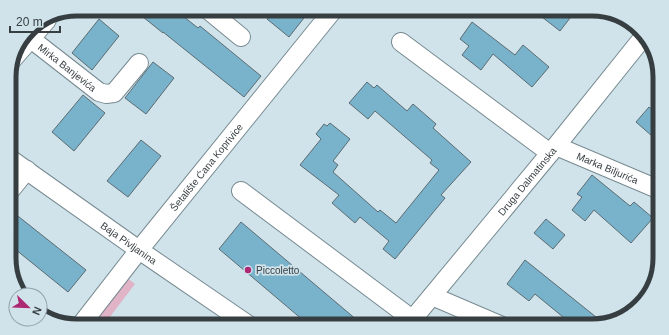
<svg xmlns="http://www.w3.org/2000/svg" width="669" height="335" viewBox="0 0 669 335" font-family="Arial,sans-serif">
	<style>
		.green { fill: #e1b3c6 }
		.building { fill: #79b3cb; stroke: #5b6b72 }
		.lines { fill: none; stroke-linecap: round; stroke-linejoin: round }
		.minor-casing { stroke: #788a91; stroke-width: 20 }
		.minor { stroke: #fff; stroke-width: 18 }
		.poi-dot { fill: #ad2973; stroke: #d0e3eb; stroke-width: 1.5 }
		.labels { text-anchor: middle; dominant-baseline: central; stroke-width: 3.5; stroke-linejoin: round; paint-order: stroke }
		.street-label { font-size: 10px; fill: #363e41; stroke: #d0e3eb }
		.poi-label { font-size: 10px; fill: #363e41; stroke: #d0e3eb; text-anchor: start }
		.rim { fill: none; stroke: #363e41; stroke-width: 5 }
	</style>
	<rect width="100%" height="100%" fill="#d0e3eb"/>
	<path class="green" d="M126,277L135,284L103,326H89Z"/>
	<g class="building">
		<path d="M133,9H174L198,28L200,26L261,76L244,97L163,32V33Z"/>
		<path d="M275,9H311L289,37L267,19Z"/>
		<path d="M548,9H577L560,31L542,17Z"/>
		<path d="M99,19L119,36L92,70L72,53Z"/>
		<path d="M472,22L515,55L523,45L549,67L532,87L493,54L481,70L462,55L469,46L460,39Z"/>
		<path d="M153,62L174,78L146,114L125,98Z"/>
		<path d="M367,82L374,88L377,85L407,111L413,104L436,124L433,128L471,162L441,195L445,198L395,259L383,249L389,241L360,217L355,223L332,203L339,195L300,165L321,139L316,134L324,124L327,126L330,123L350,139L333,161L338,165L333,172L378,212L380,210L396,223L439,170L430,163L432,160L375,111L368,119L349,103Z"/>
		<path d="M83,95L105,113L74,151L52,132Z"/>
		<path d="M649,107L660,116V143L636,122Z"/>
		<path d="M141,140L161,156L128,197L107,181Z"/>
		<path d="M592,175L630,206L634,202L653,218L631,243L594,210L585,221L572,210L582,197L577,194Z"/>
		<path d="M9,209L86,270L68,292L10,245Z"/>
		<path d="M546,219L565,235L553,249L534,233Z"/>
		<path d="M241,222L364,326H310L219,249Z"/>
		<path d="M525,260L596,317L589,326H574L535,294L529,301L507,284Z"/>
	</g>
	<g class="lines">
		<g class="minor-casing">
			<g id="minor">
				<path d="M207,9L241,37"/>
				<path id="s1" d="M31,39L99,92L106,94L114,93L139,63"/>
				<path d="M401,42L550,153"/>
				<path d="M12,60L47,20"/>
				<path id="s2" d="M556,146L660,190"/>
				<path id="s3" d="M9,158L139,250L250,326"/>
				<path d="M241,191L412,319"/>
				<path d="M9,192L27,170"/>
				<path d="M432,296L502,326"/>
				<path id="s4" d="M80,326L139,250L334,9"/>
				<path id="s5" d="M407,326L556,146L645,35"/>
			</g>
		</g>
		<use href="#minor" class="minor"/>
	</g>
	<circle class="poi-dot" cx="248" cy="270" r="4"/>
	<g class="labels">
		<g class="street-label">
			<text stroke="none"><textPath href="#s1" startOffset="46">Mirka Banjevića</textPath></text>
			<text stroke="none"><textPath href="#s4" startOffset="203">Šetalište Ćana Koprivice</textPath></text>
			<text stroke="none"><textPath href="#s2" startOffset="56">Marka Biljurića</textPath></text>
			<text stroke="none"><textPath href="#s5" startOffset="188">Druga Dalmatinska</textPath></text>
			<text stroke="none"><textPath href="#s3" startOffset="147">Baja Pivljanina</textPath></text>
		</g>
		<g class="poi-label">
			<text x="256" y="270">Piccoletto</text>
		</g>
	</g>
	<path d="M0 0H669V335H0ZM77 16H592A61 61 0 0 1 653 77V258A61 61 0 0 1 592 319H77A61 61 0 0 1 16 258V77A61 61 0 0 1 77 16Z" fill="#d0e3eb" fill-rule="evenodd"/>
	<path class="rim" d="M77 16H592A61 61 0 0 1 653 77V258A61 61 0 0 1 592 319H77A61 61 0 0 1 16 258V77A61 61 0 0 1 77 16Z"/>
	<g transform="translate(28 307) rotate(113)"><circle r="19" fill="#d0e3eb" stroke="#92a1a7"/>
	<path d="M0-3L7 15L0 10L-7 15Z" fill="#ad2973"/>
	<text y="-6" font-size="11" font-weight="bold" text-anchor="middle" fill="#363e41">N</text>
	</g>
	<path d="M10 26v6h50v-6" fill="none" stroke="#363e41" stroke-width="2"/>
	<text x="16" y="26" font-size="12" fill="#363e41" stroke="#d0e3eb" stroke-width="3" paint-order="stroke">20 m</text>
</svg>
